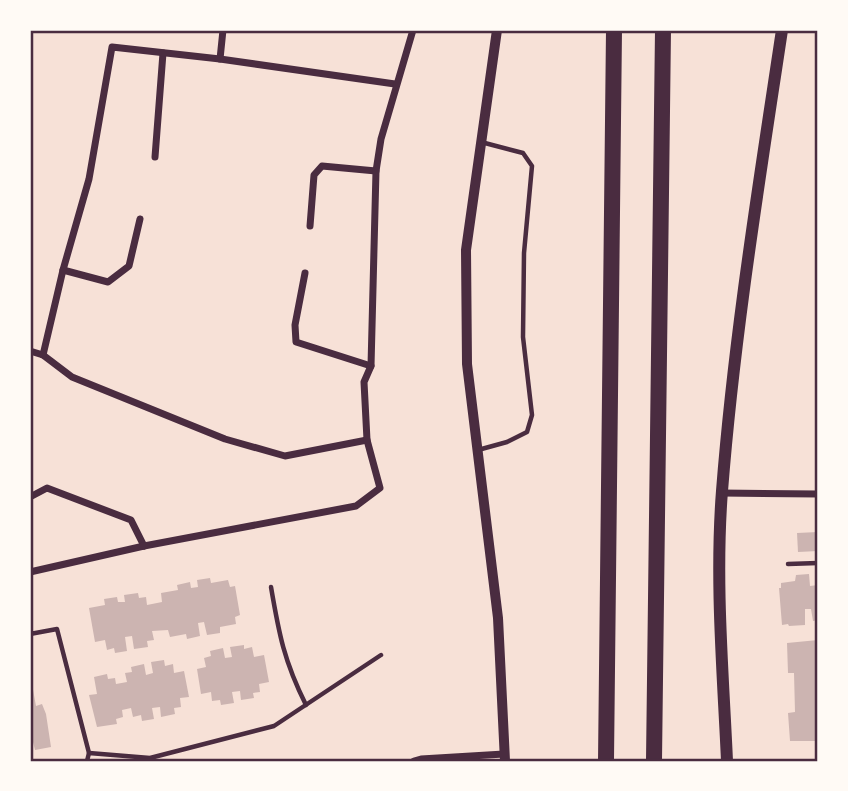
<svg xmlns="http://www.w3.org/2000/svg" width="848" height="791" viewBox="0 0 848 791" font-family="Arial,sans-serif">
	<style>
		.building { fill: #ccb4b1 }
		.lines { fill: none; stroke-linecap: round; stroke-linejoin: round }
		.service { stroke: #4a2c40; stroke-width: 4.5 }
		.minor { stroke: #4a2c40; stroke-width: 7 }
		.tertiary { stroke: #4a2c40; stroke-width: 10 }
		.secondary { stroke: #4a2c40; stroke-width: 12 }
		.motorway { stroke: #4a2c40; stroke-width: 16 }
		.neatline { fill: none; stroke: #4a2c40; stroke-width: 2.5 }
	</style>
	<rect width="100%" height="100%" fill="#f7e1d7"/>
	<g class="building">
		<path d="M818,532V551L798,552L797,533Z"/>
		<path d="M809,574L810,586L818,585V620L813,621L811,609H805V625L789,626L788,624L782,625L779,588H781V583L795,581L796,575Z"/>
		<path d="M210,578L211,583L228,580L230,587L235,586L240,615L235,617L236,624L220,627V633L207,635L204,622L198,623L200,636L187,639L186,634L170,637L168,630L152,631L154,640L147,641L148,647L134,649L132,636L125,637L127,651L115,653L114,648L107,650L105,640L95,642L89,608L105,605L104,599L117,597L118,602H125L124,595L138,593L139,598L146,597L147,605L162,602L161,593L178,590L177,585L190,582L191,588L198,587L197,580Z"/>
		<path d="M818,640V664L816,665V671H818V741H790L788,713L795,712L794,673H788L787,643Z"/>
		<path d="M244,645V649L252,647L254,657L264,655L269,682L259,684L260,692L253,693L254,698L241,700L240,691L232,692L234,703L221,705L220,700L212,701L211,692L201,694L197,669L206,667L204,658L211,656L210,651L223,648L225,658L232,657L230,647Z"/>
		<path d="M164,660L165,666L173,664L174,673L184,671L189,697L180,698L181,707L174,708L175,714L161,717L160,707L152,708L154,719L142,721L141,715L133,717L131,708L122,710L123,717L116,719L117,724L97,727L89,695L97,694L94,677L107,674L108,679L115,678L116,684L127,682L125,673L132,672L131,667L144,664L146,675L153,673L151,662Z"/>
		<path d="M30,684H32L36,706L42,704L46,714L51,747L35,750L33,742L30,743Z"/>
	</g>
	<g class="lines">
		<g class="service">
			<path d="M478,450L507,442L527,432L532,415L523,337L524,253L532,166L523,153L481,142"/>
			<path d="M788,564L818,563"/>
			<path d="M271,587C279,634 284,661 306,705"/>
			<path d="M30,634L57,629L89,753"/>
			<path d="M87,761L89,753L150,758L274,726L381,655"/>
		</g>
		<g class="minor">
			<path d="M220,59L223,30"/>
			<path d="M155,157L163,53"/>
			<path d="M310,226L314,175L322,166L376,171"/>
			<path d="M63,270L108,282L129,266L140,219"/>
			<path d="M305,273L295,325L296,342L371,366"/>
			<path d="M30,351L43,355L72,377L225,439L285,456L367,440"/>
			<path d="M43,355L63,270L89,179L112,47L220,59L395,84"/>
			<path d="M721,493L818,494"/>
			<path d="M30,497L47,488L131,520L144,546"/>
			<path d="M30,572L144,546L356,506L380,488L367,440L364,382L371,366L376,171L381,139L413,30"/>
			<path d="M414,761L421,759L504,754"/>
		</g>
		<path class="tertiary" d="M497,30L466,250L467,364L498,618L505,761"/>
		<path class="secondary" d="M727,761C723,672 715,581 722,491C734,337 759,183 782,30"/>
		<g class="motorway">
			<path d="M606,761L614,30"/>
			<path d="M654,761L663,30"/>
		</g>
	</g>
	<rect width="848" height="791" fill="none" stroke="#fffaf5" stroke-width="63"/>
	<rect x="32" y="32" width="784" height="728" class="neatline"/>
</svg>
